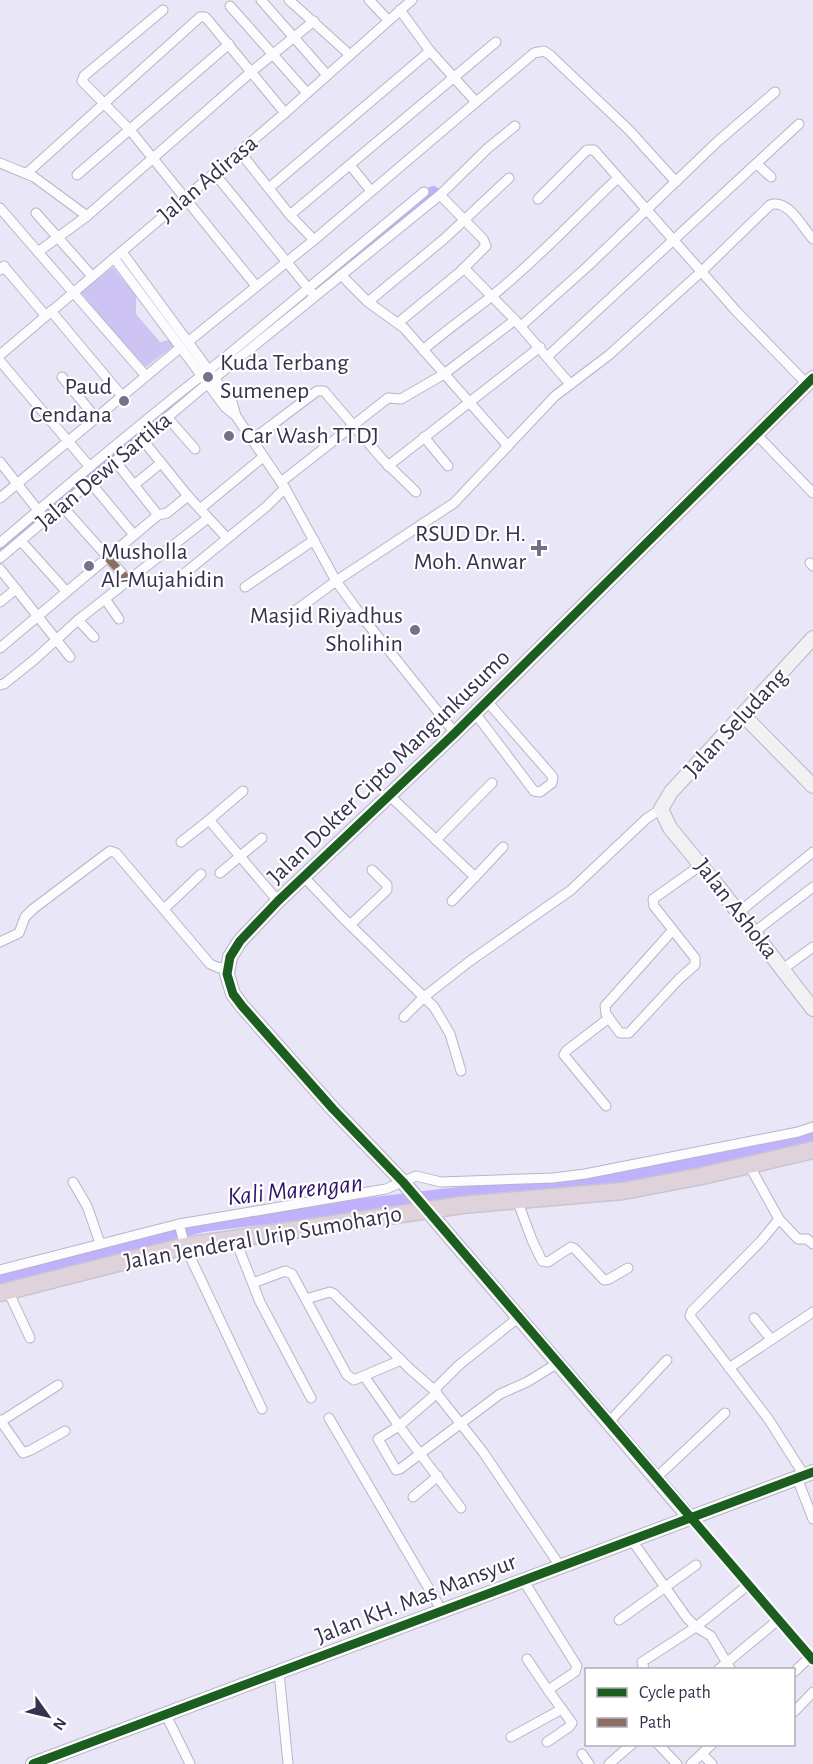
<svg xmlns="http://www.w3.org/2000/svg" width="813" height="1764" viewBox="0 0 813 1764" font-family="'Alegreya Sans',sans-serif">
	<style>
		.green { fill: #cdc4f4 }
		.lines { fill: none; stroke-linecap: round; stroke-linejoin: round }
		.river { stroke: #c0b1fd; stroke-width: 14 }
		.street-casing { stroke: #b8b4c8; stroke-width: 11 }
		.secondary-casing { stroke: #b8b4c8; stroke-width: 16 }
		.highway-casing { stroke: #c7c5d1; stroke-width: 19 }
		.street { stroke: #fcfbfe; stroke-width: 9 }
		.secondary { stroke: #f3f0f4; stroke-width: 14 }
		.highway { stroke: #e0d2db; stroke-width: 16 }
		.quiet { stroke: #8d6e63; stroke-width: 8; stroke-dasharray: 15 8; stroke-linecap: butt }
		.cycleway-casing { stroke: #fff; stroke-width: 13 }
		.cycleway { stroke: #1b5e20; stroke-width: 9 }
		.poi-dot { fill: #757188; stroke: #fff; stroke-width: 2 }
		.labels { text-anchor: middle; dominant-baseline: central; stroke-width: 4.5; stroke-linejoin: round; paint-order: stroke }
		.street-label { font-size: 24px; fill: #36314c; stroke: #fff }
		.poi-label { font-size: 24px; fill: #36314c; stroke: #fff; text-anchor: start }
		.water-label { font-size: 26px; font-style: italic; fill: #32126a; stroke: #fff }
	</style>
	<rect width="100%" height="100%" fill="#e9e7f7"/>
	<path class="green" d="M113,267L136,296V314L160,342L169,340L173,346L146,367L113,332L81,292Z"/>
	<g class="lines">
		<g class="river">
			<path d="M334,272L433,193"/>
			<path d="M0,550L201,382"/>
			<path d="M0,1279L203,1225L441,1196L588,1181L703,1162L813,1134"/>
		</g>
		<g class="street-casing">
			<g id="street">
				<path d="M261,0L327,75"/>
				<path d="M289,0L350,55"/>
				<path d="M369,0L388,20"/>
				<path d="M230,6L307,93"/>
				<path d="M163,10L84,76L82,81L130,130L256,286"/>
				<path d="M400,10L430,51L476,102"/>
				<path d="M240,152L290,215L314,240"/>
				<path d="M0,163L34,177L87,216"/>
				<path d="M757,164L771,177"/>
				<path d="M350,165L371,191"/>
				<path d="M27,173L200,17H205L208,20L285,113"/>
				<path d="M215,174L312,293"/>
				<path d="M77,175L229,44"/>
				<path d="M269,188L430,51"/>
				<path d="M538,199L587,150H594L737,312L807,384"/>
				<path d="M0,208L38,252"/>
				<path d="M36,213L92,276"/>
				<path d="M290,215L496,42"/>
				<path d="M122,252L232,402L236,416"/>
				<path d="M114,258L225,407L236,416L285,488L336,581L363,618L455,733"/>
				<path d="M464,268L515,320L570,384"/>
				<path d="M0,270L4,266L6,269L45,315"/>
				<path d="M341,275L368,302L404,328L508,446"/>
				<path d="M368,302L444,239L509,178"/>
				<path d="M51,311L122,396"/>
				<path d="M398,323L460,272L486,246L483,239L440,195"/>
				<path d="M521,326L588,266L717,142L775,92"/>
				<path d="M189,341L314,240L534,53L544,51L550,55L630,131L676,182"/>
				<path d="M423,350C445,331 469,314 492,296C537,260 576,217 618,178"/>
				<path d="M0,355L285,113L412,0"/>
				<path d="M548,356L799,124"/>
				<path d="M0,361L90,467"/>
				<path d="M146,376L38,252L87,216L251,72L314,21"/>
				<path d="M62,377L96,418"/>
				<path d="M167,417L195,449"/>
				<path d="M757,435L813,493"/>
				<path d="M424,437L448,466"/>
				<path d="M142,439L188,496L226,537"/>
				<path d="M252,440L317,391H324L383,460L416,492"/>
				<path d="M115,461L158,515"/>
				<path d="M0,462L41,514"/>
				<path d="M388,466L540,347"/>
				<path d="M90,482L134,535"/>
				<path d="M281,482L388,398L401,399L444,374L515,320"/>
				<path d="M134,485L161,463"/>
				<path d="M0,498L181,347"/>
				<path d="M62,506L128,580"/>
				<path d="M200,509L263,457"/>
				<path d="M21,541L66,591"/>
				<path d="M0,543C75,479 150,415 228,355L424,192"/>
				<path d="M0,558L207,384L440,195L488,148L515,126"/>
				<path d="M810,563L813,566"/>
				<path d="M0,569L16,589L0,602"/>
				<path d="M185,573L266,507L285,488"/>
				<path d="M245,587L314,540"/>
				<path d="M16,589L70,657"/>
				<path d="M105,599L119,619"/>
				<path d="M295,611L336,581L454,503L555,396L609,355L702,271L770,205C788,198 802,227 813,239"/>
				<path d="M78,620L94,637"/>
				<path d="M0,648L158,515L167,513L188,496"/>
				<path d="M0,685L4,684L34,660L78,620L208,518"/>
				<path d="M475,713L534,791L540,792L552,783L553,777L486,700"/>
				<path d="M243,791L209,820L278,901"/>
				<path d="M389,795L475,877L503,847"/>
				<path d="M436,840L492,783"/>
				<path d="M181,842L209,820"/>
				<path d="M220,873L262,838"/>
				<path d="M304,877L341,916L434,1007L450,1034L461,1071"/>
				<path d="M452,901L475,877"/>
				<path d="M164,909L201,874"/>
				<path d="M738,913L813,852"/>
				<path d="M350,925L387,890V885L372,870"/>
				<path d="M672,931L605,1006L606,1014L620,1033H629L679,979L695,965V958L654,906L653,899L701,865"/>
				<path d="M753,933L813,887"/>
				<path d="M0,942L19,933L25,917L33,909L110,851L116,853L210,964L219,968L228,966"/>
				<path d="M783,969L813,947"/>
				<path d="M404,1017L424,997L470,961L571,890L646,819L661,809"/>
				<path d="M606,1106L564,1055L566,1051L609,1018"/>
				<path d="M749,1165L779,1219L798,1239H807L813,1244"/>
				<path d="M73,1182L87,1206L100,1243"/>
				<path d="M517,1200L532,1240L542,1261L548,1262L571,1247L575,1249L604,1280L609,1279L628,1268"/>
				<path d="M779,1219L761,1241L692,1311L690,1316L769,1420L804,1475"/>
				<path d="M179,1224L185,1246L262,1409"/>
				<path d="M235,1239L260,1302L311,1398"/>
				<path d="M0,1270L179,1224L386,1189L416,1176L441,1182L553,1178L585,1174L798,1132L813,1127"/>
				<path d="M253,1283L285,1271L292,1274L347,1375L354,1380L401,1360"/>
				<path d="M8,1291L30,1338"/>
				<path d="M306,1299L330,1292L334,1294L410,1369L434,1390L483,1452L560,1566"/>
				<path d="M754,1318L771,1339"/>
				<path d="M729,1368L813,1312"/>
				<path d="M364,1376L399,1426L461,1508"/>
				<path d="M434,1390L459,1365L519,1317"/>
				<path d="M437,1393L399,1426L378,1439L396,1470L400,1469L500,1394L527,1382L558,1363"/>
				<path d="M329,1418L442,1611"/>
				<path d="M0,1420L23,1453L31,1450L65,1431"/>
				<path d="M0,1422L58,1385"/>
				<path d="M609,1422L667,1360"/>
				<path d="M656,1478L725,1413"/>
				<path d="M797,1478L813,1519"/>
				<path d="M413,1497L438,1476"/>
				<path d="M689,1517L813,1660"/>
				<path d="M631,1539L687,1618L696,1627L711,1636L731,1670"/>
				<path d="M523,1580L577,1666L575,1672L548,1690L572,1723L569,1727L547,1742"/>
				<path d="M619,1620L696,1565"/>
				<path d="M527,1659L548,1690"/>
				<path d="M641,1670L644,1668L642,1662L696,1627L748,1585"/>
				<path d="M718,1670L778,1620"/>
				<path d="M279,1672L288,1764"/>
				<path d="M794,1672L810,1657"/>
				<path d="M794,1712L813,1692"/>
				<path d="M166,1715L190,1764"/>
				<path d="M511,1737L562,1709"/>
				<path d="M658,1744L677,1764"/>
				<path d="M582,1754L589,1764"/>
				<path d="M702,1754L712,1764"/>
				<path d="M609,1764L632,1744"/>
				<path d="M691,1764L712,1744"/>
			</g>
		</g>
		<g class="secondary-casing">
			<g id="secondary">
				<path d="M813,638L671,792L661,809L670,828L717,885L813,1009"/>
				<path d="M743,715L813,786"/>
				<path d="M689,1517L403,1182L333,1109L242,1006L233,994L227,974L230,957L240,941L278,901L455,733L813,378"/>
				<path d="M33,1764L813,1472"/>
			</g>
		</g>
		<g class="highway-casing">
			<path id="highway" d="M0,1293L185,1246L462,1205L623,1191L702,1176L813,1150"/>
		</g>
		<use href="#street" class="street"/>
		<use href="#secondary" class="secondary"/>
		<use href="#highway" class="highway"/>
		<path class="quiet" d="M107,557L128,580"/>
		<g class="cycleway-casing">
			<g id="cycleway">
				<path d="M813,378L455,733L278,901L240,941L230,957L227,974L233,994L242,1006L333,1109L403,1182L813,1660"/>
				<path d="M33,1764L813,1472"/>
			</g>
		</g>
		<use href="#cycleway" class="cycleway"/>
	</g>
	<g class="poi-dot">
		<circle cx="208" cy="377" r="6"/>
		<circle cx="124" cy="401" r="6"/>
		<circle cx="229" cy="436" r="6"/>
		<path d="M536 539h6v6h6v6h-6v6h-6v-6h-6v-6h6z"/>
		<circle cx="89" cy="566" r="6"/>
		<circle cx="415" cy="630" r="6"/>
	</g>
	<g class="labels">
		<g class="street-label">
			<text transform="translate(208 179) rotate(-40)">Jalan Adirasa</text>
			<text transform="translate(104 471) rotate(-40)">Jalan Dewi Sartika</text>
			<text transform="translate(736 723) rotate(-47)">Jalan Seludang</text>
			<text transform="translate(389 767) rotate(-44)">Jalan Dokter Cipto Mangunkusumo</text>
			<text transform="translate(736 909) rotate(52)">Jalan Ashoka</text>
			<text transform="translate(263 1238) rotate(-10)">Jalan Jenderal Urip Sumoharjo</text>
			<text transform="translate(416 1599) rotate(-21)">Jalan KH. Mas Mansyur</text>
		</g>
		<g class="poi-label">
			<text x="220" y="363">Kuda Terbang<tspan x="220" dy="28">Sumenep</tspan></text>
			<text x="112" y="387" text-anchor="end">Paud<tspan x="112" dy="28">Cendana</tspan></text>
			<text x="241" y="436">Car Wash TTDJ</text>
			<text x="526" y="534" text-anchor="end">RSUD Dr. H.<tspan x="526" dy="28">Moh. Anwar</tspan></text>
			<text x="101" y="552">Musholla<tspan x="101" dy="28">Al-Mujahidin</tspan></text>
			<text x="403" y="616" text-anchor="end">Masjid Riyadhus<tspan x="403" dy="28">Sholihin</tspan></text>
		</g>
		<g class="water-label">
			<text transform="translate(295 1190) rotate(-6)">Kali Marengan</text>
		</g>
	</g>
	<rect x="585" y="1668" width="210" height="78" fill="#ffffff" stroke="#afadb7" stroke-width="1.5"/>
	<rect x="597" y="1688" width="30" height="9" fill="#1b5e20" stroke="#afadb7" stroke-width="1.5"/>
	<text x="639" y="1698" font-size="18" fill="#36314c">Cycle path</text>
	<rect x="597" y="1718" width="30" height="9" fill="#8d6e63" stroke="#afadb7" stroke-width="1.5"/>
	<text x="639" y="1728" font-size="18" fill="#36314c">Path</text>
	<g transform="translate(48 1716) rotate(124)" stroke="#ffffff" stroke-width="4.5" paint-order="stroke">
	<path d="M0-4.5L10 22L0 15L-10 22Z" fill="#36314c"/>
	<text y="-9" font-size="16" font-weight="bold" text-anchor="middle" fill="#36314c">N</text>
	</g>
</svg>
